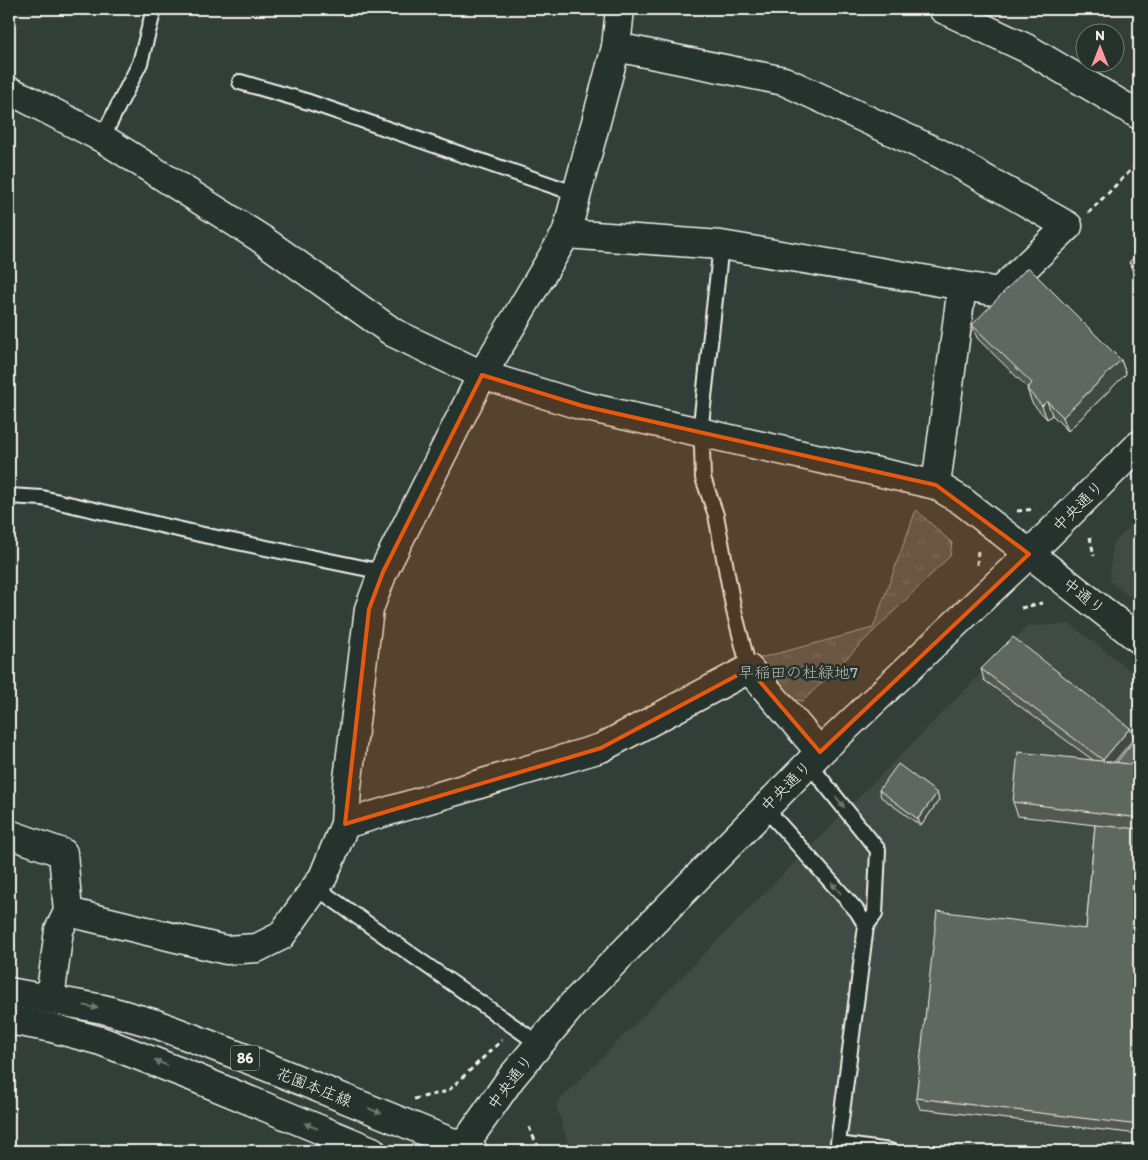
<svg xmlns="http://www.w3.org/2000/svg" width="1148" height="1160" viewBox="0 0 1148 1160" font-family="Itim,'Klee One',sans-serif">
	<style>
		.built { fill: #404b44 }
		.park { fill: url(#park-tufts); stroke: #a0a49c }
		.lines { fill: none; stroke-linecap: round; stroke-linejoin: round }
		.service-casing { stroke: #f4f1e8; stroke-width: 18 }
		.minor-casing { stroke: #f4f1e8; stroke-width: 31 }
		.tertiary-casing { stroke: #f4f1e8; stroke-width: 31 }
		.primary-casing { stroke: #f4f1e8; stroke-width: 31 }
		.path { stroke: #f4f1e8; stroke-width: 3; stroke-dasharray: 5 4; stroke-linecap: butt }
		.service { stroke: #26332d; stroke-width: 14 }
		.minor { stroke: #26332d; stroke-width: 28 }
		.tertiary { stroke: #26332d; stroke-width: 28 }
		.primary { stroke: #26332d; stroke-width: 28 }
		.wall { fill: #525953; stroke: #f4f1e8 }
		.shaded-wall { fill: #424944; stroke: #f4f1e8 }
		.building { fill: #5f6861; stroke: #f4f1e8 }
		.oneway { fill: #6e766e }
		.marked { fill: #e8590c; fill-opacity: 0.2; stroke: #e8590c; stroke-width: 4; stroke-linejoin: round }
		.labels { text-anchor: middle; dominant-baseline: central; stroke-width: 5; stroke-linejoin: round; paint-order: stroke }
		.shield { fill: #26332d; stroke: #b6b8b0; stroke-width: 1 }
		.shield-label { font-size: 15px; font-weight: bold; fill: #f4f1e8 }
		.street-label { font-size: 16px; fill: #f4f1e8; stroke: #26332d }
		.park-label { font-size: 16px; fill: #b9bbb2; stroke: #26332d }
	</style>
	<defs>
		<pattern id="park-tufts" width="24" height="20" patternUnits="userSpaceOnUse" patternTransform="scale(1.25)"><rect width="24" height="20" fill="#4c564f"/><path d="M3 7l-1-3M5 7V3M7 7l1-3M15 17l-1-3M17 17v-4M19 17l1-3" fill="none" stroke="#666f68"/></pattern>
	</defs>
	<rect width="100%" height="100%" fill="#323e38"/>
	<filter id="ink" filterUnits="userSpaceOnUse"><feTurbulence type="fractalNoise" baseFrequency=".02" numOctaves="2"/><feDisplacementMap in="SourceGraphic" scale="10" xChannelSelector="R" yChannelSelector="G"/><feConvolveMatrix kernelMatrix="1 2 1 2 8 2 1 2 1" color-interpolation-filters="sRGB"/></filter>
	<g filter="url(#ink)">
		<g class="built">
			<path d="M1139,517V604L1110,581L1112,545Z"/>
			<path d="M1070,624L1139,677V1151H570L556,1104L1028,626Z"/>
		</g>
		<path class="park" d="M916,510L952,543L950,556L803,701L789,699L753,660L873,628Z"/>
		<g class="lines">
			<g class="service-casing">
				<g id="service">
					<path d="M240,82L309,102L577,194"/>
					<path d="M102,138L140,63L154,9"/>
					<path d="M721,245L700,433L702,447L703,478L716,515L734,611L749,669"/>
					<path d="M9,496L42,498L208,536L383,572"/>
					<path d="M809,764L878,850L875,914L866,926L837,1151"/>
					<path d="M765,808L857,911L866,926"/>
					<path d="M315,887L539,1044"/>
					<path d="M838,1144L890,1151"/>
				</g>
			</g>
			<g class="minor-casing">
				<g id="minor">
					<path d="M566,234L721,245L999,292L1068,226L941,154L784,81L616,47"/>
					<path d="M936,485L962,286"/>
					<path d="M345,824L601,748L749,669L820,752"/>
					<path d="M9,834L63,853L68,912L59,930L50,999"/>
					<path d="M68,912L226,950L257,948L281,936L323,877L345,824L347,787L369,609L383,572L482,375L566,234L616,47L620,9"/>
				</g>
			</g>
			<g class="tertiary-casing">
				<g id="tertiary">
					<path d="M943,9L1028,49L1139,115"/>
					<path d="M9,91L25,98L102,138L260,238L394,333L482,375L583,406L936,485L962,501L1139,639"/>
					<path d="M460,1151L511,1078L573,1004L820,752L1029,554L1139,445"/>
				</g>
			</g>
			<g class="primary-casing">
				<g id="primary">
					<path d="M9,992L103,1009L156,1024L255,1062L473,1151"/>
					<path d="M9,1020L52,1028L101,1041L193,1077L372,1151"/>
				</g>
			</g>
			<g class="path">
				<path d="M1088,213L1139,162"/>
				<path d="M1017,511L1035,509"/>
				<path d="M1090,537L1094,556"/>
				<path d="M977,565L978,549"/>
				<path d="M1021,608L1042,603"/>
				<path d="M414,1099L448,1091L502,1040"/>
				<path d="M529,1127L536,1143L542,1151"/>
			</g>
			<use href="#service" class="service"/>
			<use href="#minor" class="minor"/>
			<use href="#tertiary" class="tertiary"/>
			<use href="#primary" class="primary"/>
		</g>
		<g class="wall">
			<path d="M1139,252V279L1133,272L1129,262Z"/>
			<path d="M972,325L1121,360L1126,374L1068,431L1052,415L1047,419L1032,403L1027,389L1028,388L977,338Z"/>
			<path d="M981,669L1130,728L1134,738L1113,763H1116L1139,741V1134L920,1109L916,1098L1086,929L1095,825L1018,816L1013,802L1093,760L984,680Z"/>
			<path d="M879,790L937,793L939,800L921,826L881,797Z"/>
		</g>
		<g class="shaded-wall">
			<path d="M1121,360L1126,374L1068,431L1063,417Z"/>
			<path d="M1047,401L1052,415L1047,419L1042,406Z"/>
			<path d="M1130,728L1134,738L1107,771L1103,760Z"/>
			<path d="M937,793L939,800L921,826L918,819Z"/>
		</g>
		<g class="building">
			<path d="M1139,252V272L1129,262Z"/>
			<path d="M1028,267L1121,360L1063,417L1047,401L1042,406L1027,389L1032,383L972,325Z"/>
			<path d="M1013,637L1130,728L1103,760L981,669Z"/>
			<path d="M1136,738L1139,741V765L1116,763Z"/>
			<path d="M1018,752L1139,765V818L1013,802Z"/>
			<path d="M898,764L937,793L918,819L879,790Z"/>
			<path d="M1095,825L1139,829V1125L916,1098L937,911L1086,929Z"/>
		</g>
		<defs><path id="oneway-solid" d="M-6-.8H1V-3.2L6.5 0L1 3.2V.8H-6Z" transform="scale(1.25)"/></defs>
		<g class="oneway">
			<use href="#oneway-solid" transform="translate(840 802) rotate(51)"/>
			<use href="#oneway-solid" transform="translate(836 888) rotate(-132)"/>
			<use href="#oneway-solid" transform="translate(91 1007) rotate(11)"/>
			<use href="#oneway-solid" transform="translate(161 1063) rotate(-158)"/>
			<use href="#oneway-solid" transform="translate(375 1111) rotate(22)"/>
			<use href="#oneway-solid" transform="translate(311 1126) rotate(-157)"/>
		</g>
	</g>
	<path class="marked" d="M482,375L583,406L936,485L1029,554L820,752L749,669L601,748L345,824L369,609L383,572Z"/>
	<g class="labels">
		<rect class="shield" x="231" y="1045.5" width="28" height="25" rx="4"/>
		<g class="shield-label">
			<text x="245" y="1058">86</text>
		</g>
		<g class="street-label">
			<text transform="translate(1078 506) rotate(-45)">中央通り</text>
			<text transform="translate(1084 596) rotate(38)">中通り</text>
			<text transform="translate(786 786) rotate(-45)">中央通り</text>
			<text transform="translate(510 1082) rotate(-53)">中央通り</text>
			<text transform="translate(314 1087) rotate(22)">花園本庄線</text>
		</g>
		<g class="park-label">
			<text x="798" y="672">早稲田の杜緑地7</text>
		</g>
	</g>
	<rect width="1148" height="1160" fill="none" stroke="#26332d" stroke-width="30"/>
	<rect x="15" y="15" width="1118" height="1130" fill="none" stroke="#f4f1e8" stroke-width="2" filter="url(#ink)"/>
	<g transform="translate(1100 48)"><circle r="24" fill="#26332d" stroke="#787f78"/>
	<path d="M0-4L9 19L0 12L-9 19Z" fill="#ff9aa2"/>
	<text y="-8" font-size="14" font-weight="bold" text-anchor="middle" fill="#f4f1e8">N</text>
	</g>
</svg>
